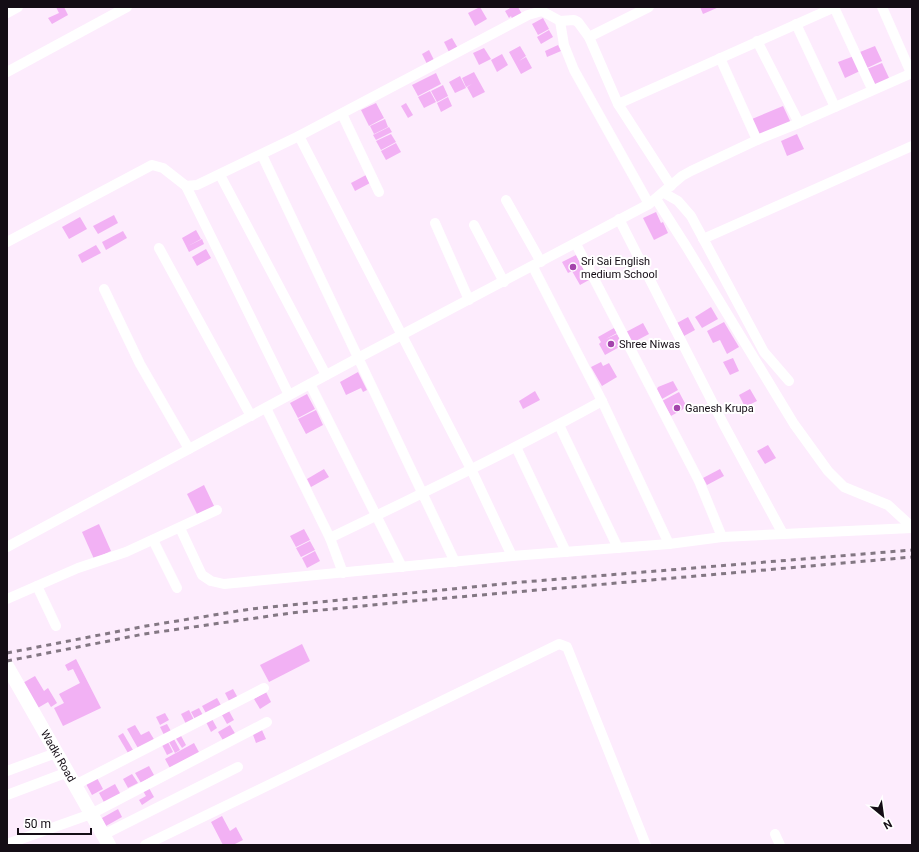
<svg xmlns="http://www.w3.org/2000/svg" width="919" height="852" viewBox="0 0 919 852" font-family="Roboto,sans-serif">
	<style>
		.building { fill: #f2b1f4 }
		.lines { fill: none; stroke-linecap: round; stroke-linejoin: round }
		.street { stroke: #fff; stroke-width: 10 }
		.secondary { stroke: #fff; stroke-width: 14 }
		.rail { stroke: #837783; stroke-width: 3; stroke-dasharray: 5 5; stroke-linecap: butt }
		.poi-dot { fill: #a444ac; stroke: #fff; stroke-width: 1.5 }
		.labels { text-anchor: middle; dominant-baseline: central; stroke-width: 4; stroke-linejoin: round; paint-order: stroke }
		.poi-label { font-size: 11px; fill: #140d15; stroke: #fff; text-anchor: start }
		.street-label { font-size: 11px; fill: #140d15; stroke: #fff }
	</style>
	<rect width="100%" height="100%" fill="#fdecfd"/>
	<g class="building">
		<path d="M56,7H64L68,15L52,24L48,18L59,13Z"/>
		<path d="M480,7L487,19L475,26L468,13Z"/>
		<path d="M512,7H518L523,16L513,21L511,16L509,18L505,11Z"/>
		<path d="M700,7H719L703,14Z"/>
		<path d="M543,18L549,29L538,35L532,24Z"/>
		<path d="M549,30L553,37L541,44L537,37Z"/>
		<path d="M452,38L459,50L450,54L444,42Z"/>
		<path d="M558,45L561,51L547,57L545,51Z"/>
		<path d="M520,46L526,56L519,61L526,57L532,68L521,74L509,52Z"/>
		<path d="M875,46L882,61L867,68L860,52Z"/>
		<path d="M484,48L491,59L479,65L473,53Z"/>
		<path d="M429,50L435,62L428,66L422,54Z"/>
		<path d="M502,54L508,65L497,72L491,60Z"/>
		<path d="M854,56L860,71L845,78L838,62Z"/>
		<path d="M882,63L890,80L875,87L867,69Z"/>
		<path d="M474,72L485,92L473,98L467,87L472,84L466,87L462,78Z"/>
		<path d="M436,73L441,84L418,96L412,85Z"/>
		<path d="M460,76L466,88L455,93L449,82Z"/>
		<path d="M443,85L448,96L437,102L431,91Z"/>
		<path d="M430,91L436,102L424,108L418,97Z"/>
		<path d="M448,97L452,106L441,112L437,103Z"/>
		<path d="M376,103L384,118L369,126L361,110Z"/>
		<path d="M406,103L413,115L408,118L401,106Z"/>
		<path d="M783,106L791,123L759,137L752,119Z"/>
		<path d="M385,119L388,127L374,134L370,126Z"/>
		<path d="M389,127L392,132L376,140L373,135Z"/>
		<path d="M391,134L396,142L381,150L376,141Z"/>
		<path d="M797,134L804,149L787,156L781,141Z"/>
		<path d="M396,143L401,152L386,160L381,151Z"/>
		<path d="M366,175L370,183L355,191L351,183Z"/>
		<path d="M656,212L661,223L663,222L668,233L654,240L643,218Z"/>
		<path d="M114,215L118,223L98,234L93,226Z"/>
		<path d="M80,217L87,229L69,239L62,227Z"/>
		<path d="M196,230L201,239L188,246L202,239L204,244L189,252L182,238Z"/>
		<path d="M123,231L127,238L106,250L102,242Z"/>
		<path d="M96,245L101,253L82,263L78,255Z"/>
		<path d="M206,249L211,258L197,266L192,257Z"/>
		<path d="M576,255L589,280L580,285L572,271L568,273L562,262Z"/>
		<path d="M711,307L718,319L702,328L695,317Z"/>
		<path d="M688,317L695,330L684,336L677,323Z"/>
		<path d="M724,322L739,347L727,354L720,340L713,343L707,331Z"/>
		<path d="M643,323L649,334L632,343L626,332Z"/>
		<path d="M614,328L617,333L606,339L617,334L623,345L605,355L599,344L601,342L598,337Z"/>
		<path d="M733,358L739,371L730,375L723,362Z"/>
		<path d="M601,362L603,366L609,363L617,377L602,386L591,367Z"/>
		<path d="M358,372L367,390L363,392L361,388L346,395L340,382Z"/>
		<path d="M673,381L678,390L662,399L657,389L658,387Z"/>
		<path d="M750,389L757,401L745,407L739,395Z"/>
		<path d="M535,391L540,400L523,409L519,401Z"/>
		<path d="M679,392L687,407L671,416L662,401Z"/>
		<path d="M307,394L315,409L298,418L290,403Z"/>
		<path d="M316,410L323,425L306,434L298,419Z"/>
		<path d="M768,445L776,458L765,464L757,451Z"/>
		<path d="M324,469L329,477L311,487L307,479Z"/>
		<path d="M720,469L724,476L707,485L703,478Z"/>
		<path d="M204,485L215,508L198,516L187,494Z"/>
		<path d="M99,524L111,551L94,559L82,532Z"/>
		<path d="M304,529L310,540L296,547L290,536Z"/>
		<path d="M310,541L315,550L301,557L296,548Z"/>
		<path d="M315,551L320,561L307,568L302,558Z"/>
		<path d="M302,644L310,661L269,682L260,665Z"/>
		<path d="M76,659L101,708L63,726L54,708L64,703L59,694L80,683L73,669L68,671L65,665Z"/>
		<path d="M35,676L44,691L48,688L57,703L51,707L48,702L36,709L21,684Z"/>
		<path d="M233,689L238,698L230,703L225,693Z"/>
		<path d="M266,692L271,702L260,709L254,699Z"/>
		<path d="M217,698L222,707L207,715L202,706Z"/>
		<path d="M199,708L204,717L196,721L191,712Z"/>
		<path d="M189,710L195,722L187,726L181,714Z"/>
		<path d="M229,711L234,720L227,724L222,715Z"/>
		<path d="M165,713L169,720L160,725L156,717Z"/>
		<path d="M212,719L217,728L211,732L206,722Z"/>
		<path d="M167,724L172,733L165,737L160,727Z"/>
		<path d="M135,725L141,735L149,731L155,741L139,750L127,729Z"/>
		<path d="M230,725L236,735L224,742L218,732Z"/>
		<path d="M261,728L266,739L256,743L252,732Z"/>
		<path d="M123,733L133,750L128,753L118,736Z"/>
		<path d="M180,734L186,745L182,748L175,737Z"/>
		<path d="M174,739L180,750L175,753L169,742Z"/>
		<path d="M168,742L173,752L167,755L162,745Z"/>
		<path d="M194,743L200,754L171,770L165,759Z"/>
		<path d="M149,766L154,775L141,783L135,773Z"/>
		<path d="M132,774L138,783L128,788L123,779Z"/>
		<path d="M96,776L103,789L92,795L85,782Z"/>
		<path d="M115,784L121,795L105,804L99,793Z"/>
		<path d="M149,788L154,797L142,805L139,800L146,796L143,791Z"/>
		<path d="M118,809L122,817L106,826L102,818Z"/>
		<path d="M222,816L230,831L236,827L243,840L233,845H223L211,822Z"/>
	</g>
	<g class="lines">
		<g class="street">
			<path d="M834,7L872,89"/>
			<path d="M882,7L911,73"/>
			<path d="M7,13L18,7"/>
			<path d="M560,21L564,45L574,70L649,204"/>
			<path d="M796,24L835,107"/>
			<path d="M589,37L649,7"/>
			<path d="M757,41L799,123"/>
			<path d="M720,58L757,140"/>
			<path d="M7,72L127,7"/>
			<path d="M618,104L835,7"/>
			<path d="M342,114L379,192"/>
			<path d="M299,136L471,469L512,556"/>
			<path d="M262,155L455,562"/>
			<path d="M220,175L326,375"/>
			<path d="M186,186L289,395"/>
			<path d="M664,193L678,201L691,216L764,352L789,381"/>
			<path d="M656,199L686,246L794,424L828,471L844,487L888,505L912,527"/>
			<path d="M506,200L541,262"/>
			<path d="M619,219L724,425L783,534"/>
			<path d="M435,223L469,300"/>
			<path d="M474,225L504,282"/>
			<path d="M703,239L912,146"/>
			<path d="M7,242L152,165L163,168L186,186L197,185L299,136L528,15L542,11L560,21L574,20L578,22L589,37L618,104L671,186"/>
			<path d="M576,244L699,481L722,537"/>
			<path d="M159,248L251,416"/>
			<path d="M533,267L602,401L669,544"/>
			<path d="M104,289L140,364L189,449"/>
			<path d="M310,384L402,567"/>
			<path d="M266,408L330,538L343,573"/>
			<path d="M559,425L618,548"/>
			<path d="M516,447L566,552"/>
			<path d="M180,528L202,575L211,581L224,584L512,556L669,544L722,537L912,528"/>
			<path d="M330,538C421,494 513,450 602,401"/>
			<path d="M153,540L177,588"/>
			<path d="M7,547L358,358L649,204L682,176L691,171L757,140L799,123L912,73"/>
			<path d="M37,586L56,626"/>
			<path d="M7,599L78,568L126,552L217,510"/>
			<path d="M7,771L56,753"/>
			<path d="M75,785L264,688"/>
			<path d="M7,795L68,772"/>
			<path d="M775,834L780,845"/>
			<path d="M103,835L238,767"/>
			<path d="M7,844L91,814L267,722"/>
			<path d="M145,845L559,644L567,647L569,652L646,845"/>
		</g>
		<path class="secondary" d="M7,666L109,845"/>
		<g class="rail">
			<path d="M7,653L146,626L251,609L511,583L912,550"/>
			<path d="M7,661L144,634L291,613L413,601L912,557"/>
		</g>
	</g>
	<g class="poi-dot">
		<circle cx="573" cy="267" r="4"/>
		<circle cx="611" cy="344" r="4"/>
		<circle cx="677" cy="408" r="4"/>
	</g>
	<g class="labels">
		<g class="poi-label">
			<text x="581" y="261">Sri Sai English<tspan x="581" dy="13">medium School</tspan></text>
			<text x="619" y="344">Shree Niwas</text>
			<text x="685" y="408">Ganesh Krupa</text>
		</g>
		<g class="street-label">
			<text transform="translate(58 756) rotate(60)">Wadki Road</text>
		</g>
	</g>
	<rect width="919" height="852" fill="none" stroke="#140d15" stroke-width="16"/>
	<g transform="translate(883 816) rotate(151)" stroke="#ffffff" stroke-width="3" paint-order="stroke">
	<path d="M0-3L7 15L0 10L-7 15Z" fill="#140d15"/>
	<text y="-6" font-size="11" font-weight="bold" text-anchor="middle" fill="#140d15">N</text>
	</g>
	<path d="M18 828v6h73v-6" fill="none" stroke="#140d15" stroke-width="2"/>
	<text x="24" y="828" font-size="12" fill="#140d15" stroke="#ffffff" stroke-width="3" paint-order="stroke">50 m</text>
</svg>
